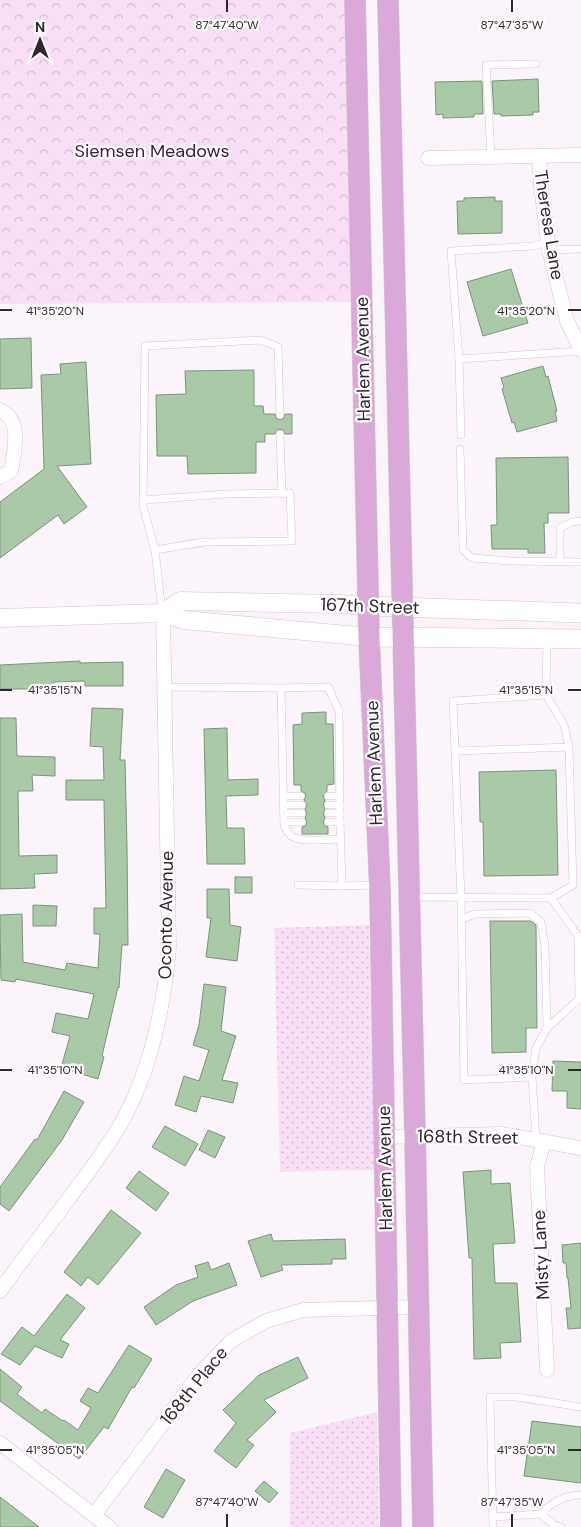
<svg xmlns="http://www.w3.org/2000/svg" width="581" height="1527" viewBox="0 0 581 1527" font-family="'DM Sans',sans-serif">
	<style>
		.grass { fill: url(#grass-dots) }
		.park { fill: url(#park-crowns) }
		.building { fill: #aac9a8; stroke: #7c947b }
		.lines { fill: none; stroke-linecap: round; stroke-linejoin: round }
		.service-casing { stroke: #dabed7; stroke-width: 8 }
		.minor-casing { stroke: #dabed7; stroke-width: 15 }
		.tertiary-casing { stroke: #dabed7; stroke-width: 19 }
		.secondary-casing { stroke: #dabed7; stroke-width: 20 }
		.primary-casing { stroke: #d6d4d5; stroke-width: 22 }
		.service { stroke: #fff; stroke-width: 7 }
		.minor { stroke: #fff; stroke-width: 14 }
		.tertiary { stroke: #fff; stroke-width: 18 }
		.secondary { stroke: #fff; stroke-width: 19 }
		.primary { stroke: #daa9d7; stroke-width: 21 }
		.ticks { fill: none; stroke: #30262f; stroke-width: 2 }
		.labels { text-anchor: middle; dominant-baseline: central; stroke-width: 4.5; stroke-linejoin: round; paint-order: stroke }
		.park-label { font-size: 18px; fill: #40163e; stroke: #fff }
		.street-label { font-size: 18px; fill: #30262f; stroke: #fff }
		.ticks-label { font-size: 12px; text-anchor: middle; fill: #30262f; stroke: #fff; stroke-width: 4.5; stroke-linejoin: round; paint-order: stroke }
	</style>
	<defs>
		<pattern id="grass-dots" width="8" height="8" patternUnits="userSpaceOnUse" patternTransform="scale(1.25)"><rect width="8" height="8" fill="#f8dff5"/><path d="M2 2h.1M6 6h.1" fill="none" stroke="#d5bfd2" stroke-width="1.8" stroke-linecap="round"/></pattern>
		<pattern id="park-crowns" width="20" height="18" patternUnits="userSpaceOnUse" patternTransform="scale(1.25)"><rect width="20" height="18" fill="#f8dff5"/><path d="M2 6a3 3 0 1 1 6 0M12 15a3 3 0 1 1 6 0" fill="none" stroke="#d5bfd2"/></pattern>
	</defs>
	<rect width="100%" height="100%" fill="#fbf5fb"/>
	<g class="grass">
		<path d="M369,925L375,1170L280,1172L274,928Z"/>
		<path d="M377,1412L379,1527H290V1433Z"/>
	</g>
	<path class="park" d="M0,0H344L351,302L0,304Z"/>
	<g class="building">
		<path d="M538,79L539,112H533V115L501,116V114H494L492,81Z"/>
		<path d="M482,81L483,114H474V117L443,118V114L436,115L435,82Z"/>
		<path d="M495,197V201H502V233L458,234L457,201H464V198Z"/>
		<path d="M511,269L528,323L483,336L467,282Z"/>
		<path d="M31,338L32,388L0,389V339Z"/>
		<path d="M86,362L91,464L57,466L87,507L64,524L58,515L0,558V502L44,469L41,375L61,374L60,364Z"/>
		<path d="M543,366L546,377L548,376L557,411H555L557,421L517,432L514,422L512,423L502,389L504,388L501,378Z"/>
		<path d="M254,370V406H263L264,414H275L276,418L280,420L284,418L285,414H292V434H285L283,430L279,429L276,431L275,434H265V442H256V473L188,474L187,456H157L156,395L186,394L185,371Z"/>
		<path d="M568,457L569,513H548V523H544L545,553H528V549H492L491,525H497L496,458Z"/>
		<path d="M80,661V663L123,662V686H85V681L53,682V685H31V689H0V665Z"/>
		<path d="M92,708L123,709L120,760H125L127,846L128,945H122L119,988L118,987L102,1056L104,1057L98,1079L61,1068L70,1036L52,1032L56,1013L88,1019L94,994L16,979L15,982L1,980L0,927V915L22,914L23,962L65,970L67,963L98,968L100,934H94V908H106L104,800H66V780H104L103,747L90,746Z"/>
		<path d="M326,712V724H333L334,784L327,785V791L323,796L325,800L323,805L325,809L323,813L325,818L323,822L325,826L328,827V834H302V827L305,826L307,822L305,818L307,813L305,809L307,805L304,800L306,794L301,791V785H294L293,725L302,724V713Z"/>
		<path d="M0,718H16L17,756L55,757V776L32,775L33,791H18L19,856L57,855V873L34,874L35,888L0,889Z"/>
		<path d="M227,728L228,780L258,779V795L226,796L227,828H244L245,864H207L204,729Z"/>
		<path d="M556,770L558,875L484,876L483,822H480L479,772Z"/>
		<rect x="235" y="877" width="17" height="16"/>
		<path d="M207,889H229L230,925L241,927L237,961L206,957L211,918H207Z"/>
		<path d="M33,905L57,906L56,926H33Z"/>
		<path d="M490,921H531L536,925L537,1028H526V1052L492,1053Z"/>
		<path d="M204,984L226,987L221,1031L236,1036L222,1080L238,1083L233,1103L201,1096L196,1112L175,1105L184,1076L199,1081L209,1050L193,1045L199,1025Z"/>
		<path d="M553,1061L581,1062V1109L567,1108V1091H552Z"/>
		<path d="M64,1091L84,1102L62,1140L9,1211L0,1204V1187L35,1139L37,1140Z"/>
		<path d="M165,1126L198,1144L185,1166L152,1147Z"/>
		<path d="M208,1130L225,1137L215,1158L199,1150Z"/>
		<path d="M491,1170V1184L510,1183L515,1243L493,1244L495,1283H517L521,1342L500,1343L501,1358L474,1359L472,1258H469L463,1172Z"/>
		<path d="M139,1171L169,1193L156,1211L126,1188Z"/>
		<path d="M111,1210L141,1233L98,1285L88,1277L81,1286L64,1272Z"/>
		<path d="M271,1234L273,1241L345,1239L346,1259H332V1264L281,1265L283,1270L261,1277L248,1241Z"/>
		<path d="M581,1243V1328L568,1329L566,1308H571L568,1278H567L566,1263H563L562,1245Z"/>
		<path d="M208,1262L211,1270L229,1263L237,1285L193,1301L156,1325L144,1307L176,1285L198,1277L195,1266Z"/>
		<path d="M67,1294L85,1308L60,1340L69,1344L62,1358L35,1346L20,1365L1,1354L22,1327L34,1336Z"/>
		<path d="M129,1345L152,1359L134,1388L132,1387L108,1429L104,1427L79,1459L0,1401V1369L22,1387L17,1394L42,1413L45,1409L63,1421L64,1420L78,1430L91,1408L80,1401L88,1388L98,1393Z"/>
		<path d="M298,1357L308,1378L264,1400L276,1412L247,1440L254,1445L236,1468L214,1451L236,1423L223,1410L259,1375Z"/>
		<path d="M532,1421L581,1427V1483L524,1476Z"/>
		<path d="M166,1469L185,1480L163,1518L144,1507Z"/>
		<path d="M264,1481L278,1493L269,1503L255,1491Z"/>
		<path d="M0,1497L39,1527H0Z"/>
	</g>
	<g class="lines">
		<g class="service-casing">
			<g id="service">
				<path d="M491,157L486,65L536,64"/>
				<path d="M549,250L581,249"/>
				<path d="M459,359L451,251L533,246L548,242"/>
				<path d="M280,434L282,493"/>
				<path d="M461,435L459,359L581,351"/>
				<path d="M460,449L463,550L472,558L510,561L581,562"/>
				<path d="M143,500L226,494L290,493L292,541L204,542L155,550"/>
				<path d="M560,562V528L572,522L581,521"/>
				<path d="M162,612L155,550L143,506L145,346L260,340L278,347L280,415"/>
				<path d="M164,687L281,688L284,825C286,829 288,833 291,836C301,843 329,839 341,839"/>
				<path d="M281,688L328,687L339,711L340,822H328"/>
				<path d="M455,751L569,747"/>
				<path d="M284,796H301"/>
				<path d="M328,796H340"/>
				<path d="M284,805H302"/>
				<path d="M328,805H340"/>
				<path d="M284,813H302"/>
				<path d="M328,813H340"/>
				<path d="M284,822H302"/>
				<path d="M340,822L342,886L377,885"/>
				<path d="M298,885L342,886"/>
				<path d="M412,897L551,898L573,885L569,747L564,725L546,695"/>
				<path d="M462,919L475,914L530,913L541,922L545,946L547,1028"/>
				<path d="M532,1077L536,1048L547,1028L579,999L578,936L551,898"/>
				<path d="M536,1140L532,1077L464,1080L461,898L453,701L546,695L547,639"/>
				<path d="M541,1514L554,1525L561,1527"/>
				<path d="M493,1517L541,1514C552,1502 564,1495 581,1495"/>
				<path d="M493,1527L490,1397H517L581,1407"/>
			</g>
		</g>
		<g class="minor-casing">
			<g id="minor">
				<path d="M539,156L541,186L549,250L567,321L581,350"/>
				<path d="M428,158L581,155"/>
				<path d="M0,410C23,420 14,452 11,471L0,477"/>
				<path d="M385,1137L501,1134L581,1148"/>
				<path d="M544,1141L537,1167L547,1370"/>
				<path d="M0,1291C23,1259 47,1228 70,1197C89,1171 109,1146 124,1118C152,1066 164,1006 169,947L163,613"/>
				<path d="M0,1443L109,1527"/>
				<path d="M94,1515L199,1375L231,1341L266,1321L303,1310L419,1307"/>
			</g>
		</g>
		<g class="tertiary-casing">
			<g id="tertiary">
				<path d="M163,613L180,601L339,604L368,606"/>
				<path d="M0,618L163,613L184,620L369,637"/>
			</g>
		</g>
		<g class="secondary-casing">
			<g id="secondary">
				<path d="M368,606L581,613"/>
				<path d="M369,637L581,639"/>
			</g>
		</g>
		<g class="primary-casing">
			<g id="primary">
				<path d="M355,0L369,637L380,890L391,1527"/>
				<path d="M388,0L415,1135L423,1527"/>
			</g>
		</g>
		<use href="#service" class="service"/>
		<use href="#minor" class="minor"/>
		<use href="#tertiary" class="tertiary"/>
		<use href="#secondary" class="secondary"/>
		<use href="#primary" class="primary"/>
	</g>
	<path class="ticks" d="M227,0V12M512,0V12M0,310H12M568,310H581M0,690H12M568,690H581M0,1070H12M568,1070H581M0,1450H12M568,1450H581M227,1514V1527M512,1514V1527"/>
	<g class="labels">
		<g class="park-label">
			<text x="152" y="151">Siemsen Meadows</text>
		</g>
		<g class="street-label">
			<text transform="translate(549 225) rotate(81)">Theresa Lane</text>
			<text transform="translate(363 359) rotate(-91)">Harlem Avenue</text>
			<text transform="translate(370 606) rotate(2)">167th Street</text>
			<text transform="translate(374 763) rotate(-92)">Harlem Avenue</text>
			<text transform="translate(166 915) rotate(-89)">Oconto Avenue</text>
			<text transform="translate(468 1137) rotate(1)">168th Street</text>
			<text transform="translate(385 1168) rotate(-91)">Harlem Avenue</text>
			<text transform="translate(541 1255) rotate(-93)">Misty Lane</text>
			<text transform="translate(194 1386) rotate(-51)">168th Place</text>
		</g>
	</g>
	<g class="ticks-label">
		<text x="227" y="29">87°47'40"W</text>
		<text x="512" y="29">87°47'35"W</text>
		<text x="55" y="315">41°35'20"N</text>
		<text x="526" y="315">41°35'20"N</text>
		<text x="55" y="694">41°35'15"N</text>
		<text x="526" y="694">41°35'15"N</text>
		<text x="55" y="1074">41°35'10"N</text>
		<text x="526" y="1074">41°35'10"N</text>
		<text x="55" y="1454">41°35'05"N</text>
		<text x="526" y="1454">41°35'05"N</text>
		<text x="227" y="1506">87°47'40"W</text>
		<text x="512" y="1506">87°47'35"W</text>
	</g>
	<g transform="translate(40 40)" stroke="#ffffff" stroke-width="4" paint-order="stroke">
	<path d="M0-4L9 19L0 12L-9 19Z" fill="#30262f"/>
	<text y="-8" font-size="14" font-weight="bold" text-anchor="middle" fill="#30262f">N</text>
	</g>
</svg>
